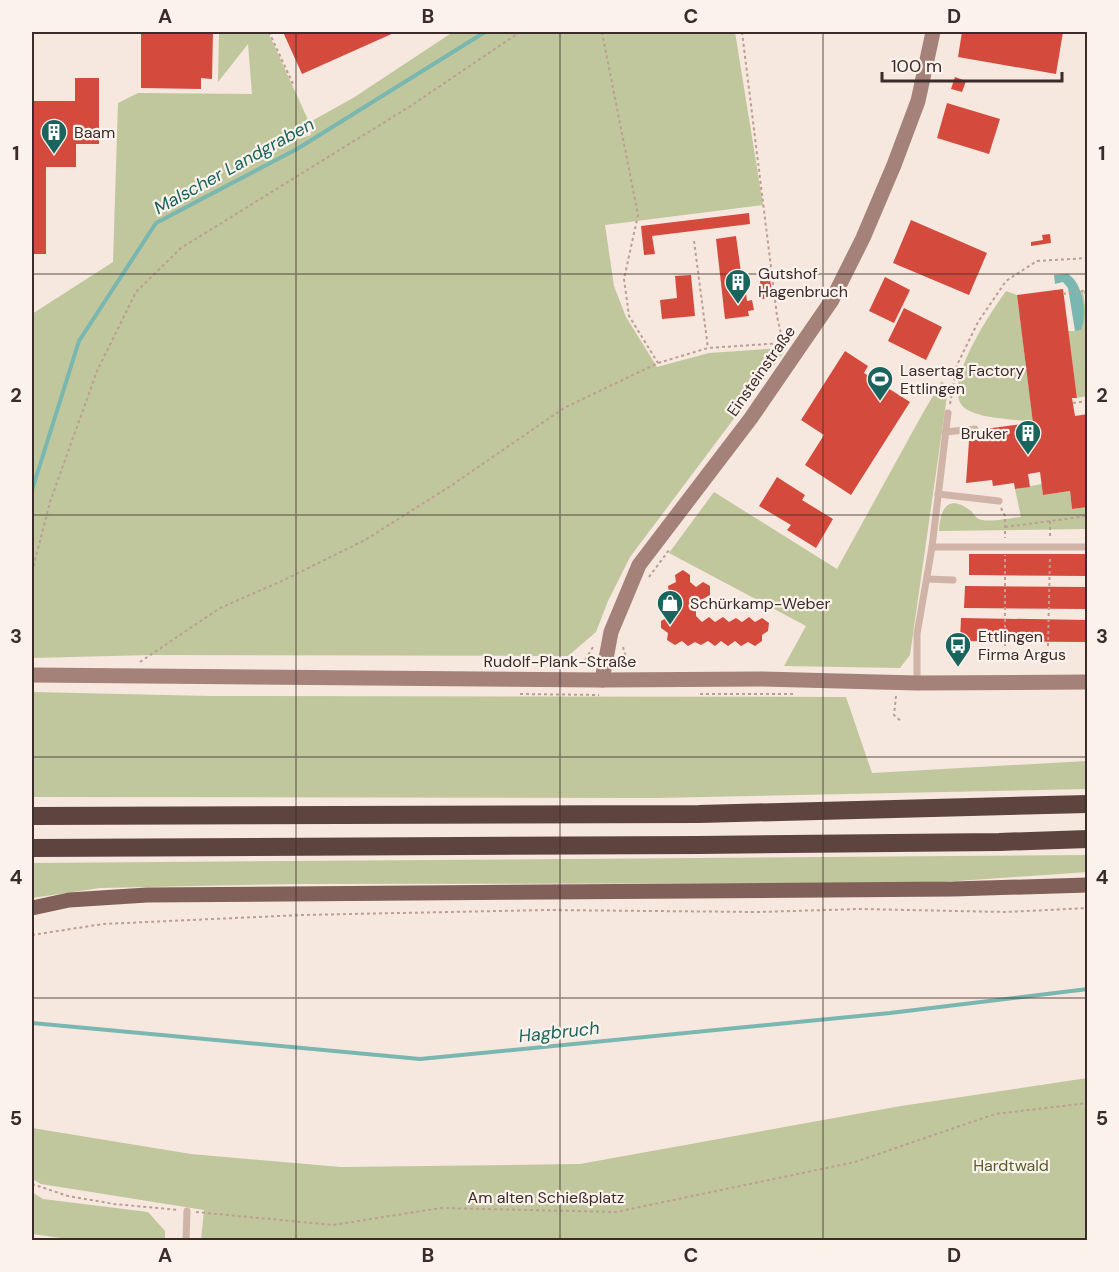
<svg xmlns="http://www.w3.org/2000/svg" width="1119" height="1272" viewBox="0 0 1119 1272" font-family="'DM Sans',sans-serif">
	<style>
		.green { fill: #c0c79c }
		.water { fill: #7ab7b0 }
		.lines { fill: none; stroke-linecap: round; stroke-linejoin: round }
		.stream { stroke: #7ab7b0; stroke-width: 4 }
		.building { fill: #d44b3e }
		.path { stroke: #bc9e92; stroke-width: 2; stroke-dasharray: 3 3; stroke-linecap: butt }
		.lane { stroke: #d0b4a8; stroke-width: 7 }
		.secondary { stroke: #a48279; stroke-width: 15 }
		.primary { stroke: #806059; stroke-width: 15 }
		.highway { stroke: #5e443f; stroke-width: 18 }
		.grid { fill: none; stroke: #3c2c29; stroke-width: 1.5; stroke-opacity: 0.55 }
		.labels { text-anchor: middle; dominant-baseline: central; stroke-width: 4.5; stroke-linejoin: round; paint-order: stroke }
		.poi-label { font-size: 16px; fill: #3c2c29; stroke: #fcf2ec; text-anchor: start }
		.street-label { font-size: 16px; fill: #3c2c29; stroke: #fcf2ec }
		.park-label { font-size: 16px; fill: #535e29; stroke: #fcf2ec }
		.water-label { font-size: 18px; font-style: italic; fill: #19645d; stroke: #fcf2ec }
		.neatline { fill: none; stroke: #3c2c29; stroke-width: 2 }
		.grid-label { font-size: 20px; text-anchor: middle; font-weight: bold; fill: #3c2c29 }
	</style>
	<rect width="100%" height="100%" fill="#f6e7df"/>
	<g class="green">
		<path d="M219,32H268L309,122V134L295,140L311,135L310,122L353,98L453,32H735L763,205L605,225L614,286L626,317L657,367L709,353L780,348H783L784,352L630,557L608,601L596,632L568,656L151,655L32,658V314L113,262L118,103L138,93L252,94L248,44L218,82Z"/>
		<path d="M1006,291L1017,295L1033,422C1015,419 981,419 966,409C937,390 992,311 1006,291Z"/>
		<path d="M1080,291H1083L1088,326L1087,396L1077,398L1068,331H1075L1083,313Z"/>
		<path d="M942,381L948,389L910,655L900,668L784,666L806,626L669,553L714,492L837,569L924,411Z"/>
		<path d="M1042,484L1043,495L1070,491L1072,509L1087,507V529L939,531C940,509 948,493 971,511C975,515 976,519 982,520C994,522 1009,518 1021,517L1015,489Z"/>
		<path d="M32,692L211,696L846,697L872,773L1087,761V789L656,798L32,797Z"/>
		<path d="M1087,855L1088,872L930,883L297,884L100,888L32,898V863Z"/>
		<path d="M1087,1078V1240H201L204,1210L41,1184L32,1179V1128L191,1154L341,1167L580,1164L901,1106Z"/>
		<path d="M32,1192L43,1199L148,1212L165,1231V1240H76L32,1234Z"/>
	</g>
	<path class="water" d="M1068,274C1083,283 1088,315 1081,330L1075,331L1068,288L1063,282L1055,284L1054,275Z"/>
	<g class="lines">
		<g class="stream">
			<path d="M32,490L79,341L156,223L297,149L485,32"/>
			<path d="M32,1023L420,1059L890,1013L1088,989"/>
		</g>
	</g>
	<g class="building">
		<path d="M141,32H213L212,79L201,78V89L141,88Z"/>
		<path d="M283,32H396L302,74Z"/>
		<path d="M962,32H1063L1056,74L958,57Z"/>
		<path d="M955,77L966,81L962,92L951,89Z"/>
		<path d="M75,78H99V144H76V167H46V254H32V101H75Z"/>
		<path d="M947,103L1000,119L989,154L937,138Z"/>
		<path d="M749,213L750,224L652,236L655,254L644,255L641,226Z"/>
		<path d="M911,220L987,253L969,295L893,263Z"/>
		<path d="M1050,234L1051,243L1031,246V242L1043,240L1042,235Z"/>
		<path d="M736,236L744,294L746,293L747,301L752,300L754,310L748,311L749,316L725,319L716,239Z"/>
		<path d="M691,275L695,316L662,319L660,300L677,298L675,276Z"/>
		<path d="M885,277L910,290L894,323L869,311Z"/>
		<path d="M770,279L773,298L762,299L760,281Z"/>
		<path d="M1063,289L1077,398H1072L1075,416L1088,414V507L1072,509L1070,491L1043,495L1040,472L1028,474L1030,487L1015,489L1014,483L993,486L992,480L966,483L969,441L986,438L985,429L1021,424L1022,433L1034,431L1017,295Z"/>
		<path d="M904,308L942,327L926,360L888,341Z"/>
		<path d="M845,351L868,366L864,373L910,402L851,495L805,465L824,435L801,420Z"/>
		<path d="M777,477L805,495L802,500L833,519L816,548L787,530L791,525L759,506Z"/>
		<path d="M969,554H1088V576L969,575Z"/>
		<path d="M683,570L690,575V582L696,587L703,582L710,586V595L703,599V606L696,610V616L702,622L709,617L715,622L723,617L729,622L736,618L742,622L749,617L755,622L762,618L769,623L768,631L762,635V641L755,646L748,642L741,646L735,641L728,646L721,641L715,646L708,641L701,645L695,642L688,646L682,641L675,645L667,640L668,633L661,628V621L668,617V609L662,605V597L669,594L668,586L676,582L675,575Z"/>
		<path d="M965,586L1088,587V609L964,608Z"/>
		<path d="M961,618L1088,620V642L960,641Z"/>
	</g>
	<g class="lines">
		<g class="path">
			<path d="M269,32L294,86"/>
			<path d="M602,32L638,215L624,279L629,316L658,363"/>
			<path d="M742,32L777,316L783,343"/>
			<path d="M694,241L708,348"/>
			<path d="M1085,291L1088,308"/>
			<path d="M1063,294L1088,290"/>
			<path d="M1073,403L1088,401"/>
			<path d="M950,404L957,365L978,322L1006,281L1037,261L1088,258"/>
			<path d="M1001,508L1005,516V538"/>
			<path d="M1050,521V538"/>
			<path d="M1005,527L1088,516"/>
			<path d="M32,572L50,502L97,371L136,292L181,248L409,107L520,32"/>
			<path d="M649,577L669,550"/>
			<path d="M1005,646V555"/>
			<path d="M1048,646L1050,556"/>
			<path d="M623,647L629,667"/>
			<path d="M140,662L220,608L284,580L365,540L449,487L564,408L658,363L708,348L783,343L787,344"/>
			<path d="M582,665L593,647"/>
			<path d="M520,694L599,695"/>
			<path d="M700,694H794"/>
			<path d="M896,696L894,715L901,721"/>
			<path d="M32,935L103,924L301,915L548,910L758,912L860,909L1006,912L1088,908"/>
			<path d="M32,1184L68,1196L114,1204L179,1210"/>
			<path d="M196,1212L333,1225L441,1208L616,1212L855,1162L995,1114L1088,1103"/>
		</g>
		<g class="lane">
			<path d="M945,432L975,429"/>
			<path d="M938,494L999,501"/>
			<path d="M932,547H1088"/>
			<path d="M927,579L953,580"/>
			<path d="M917,683V634L932,547L948,413"/>
			<path d="M186,1240L187,1211"/>
		</g>
		<g class="secondary">
			<path d="M32,675L602,680L762,679L917,683L1088,682"/>
			<path d="M602,680L611,632L639,565L751,418L832,300L863,238L894,165L918,101L933,32"/>
		</g>
		<path class="primary" d="M32,908L69,900L147,895L953,889L1088,885"/>
		<g class="highway">
			<path d="M32,816L699,814L1088,804"/>
			<path d="M32,848L698,845L999,842L1088,839"/>
		</g>
	</g>
	<path class="grid" d="M296,32V1240M560,32V1240M823,32V1240M32,274H1088M32,515H1088M32,757H1088M32,998H1088"/>
	<defs>
		<g id="building-pin" transform="scale(1.35)"><path d="M0 17L-7.5 6A9.5 9.5 0 1 1 7.5 6Z" fill="#19645d" stroke="#fcf2ec"/><path d="M-4-6H4V6H1V3H-1V6H-4ZM-2.5-4.3h1.7v1.8h-1.7ZM.8-4.3h1.7v1.8H.8ZM-2.5-1h1.7V.8h-1.7ZM.8-1h1.7V.8H.8Z" fill="#fff"/></g>
		<g id="stadium-pin" transform="scale(1.35)"><path d="M0 17L-7.5 6A9.5 9.5 0 1 1 7.5 6Z" fill="#19645d" stroke="#fcf2ec"/><path d="M0-5a6.5 5 0 1 0 0 10a6.5 5 0 1 0 0-10ZM-3.5-1.8h7v3.6h-7Z" fill="#fff"/></g>
		<g id="shop-pin" transform="scale(1.35)"><path d="M0 17L-7.5 6A9.5 9.5 0 1 1 7.5 6Z" fill="#19645d" stroke="#fcf2ec"/><path d="M-5-2.5h2.3a2.7 3.5 0 0 1 5.4 0H5L5.5 6h-11ZM-1.5-2.5h3a1.5 2.3 0 0 0-3 0Z" fill="#fff"/></g>
		<g id="bus-pin" transform="scale(1.35)"><path d="M0 17L-7.5 6A9.5 9.5 0 1 1 7.5 6Z" fill="#19645d" stroke="#fcf2ec"/><path d="M-5-6H5V4H4V6H2V4H-2V6H-4V4H-5ZM-3.5-4V0h7V-4ZM-3.5 1.2v1.5H-2V1.2ZM2 1.2v1.5H3.5V1.2Z" fill="#fff"/></g>
	</defs>
	<g fill-rule="evenodd">
		<use href="#building-pin" x="54" y="132"/>
		<use href="#building-pin" x="738" y="282"/>
		<use href="#stadium-pin" x="880" y="379"/>
		<use href="#building-pin" x="1028" y="433"/>
		<use href="#shop-pin" x="670" y="603"/>
		<use href="#bus-pin" x="958" y="645"/>
	</g>
	<g class="labels">
		<g class="poi-label">
			<text x="74" y="132">Baam</text>
			<text x="758" y="273">Gutshof<tspan x="758" dy="18">Hagenbruch</tspan></text>
			<text x="900" y="370">Lasertag Factory<tspan x="900" dy="18">Ettlingen</tspan></text>
			<text x="1008" y="433" text-anchor="end">Bruker</text>
			<text x="690" y="603">Schürkamp-Weber</text>
			<text x="978" y="636">Ettlingen<tspan x="978" dy="18">Firma Argus</tspan></text>
		</g>
		<g class="street-label">
			<text transform="translate(761 371) rotate(-55)">Einsteinstraße</text>
			<text x="560" y="661">Rudolf-Plank-Straße</text>
			<text x="546" y="1197">Am alten Schießplatz</text>
		</g>
		<g class="park-label">
			<text x="1011" y="1165">Hardtwald</text>
		</g>
		<g class="water-label">
			<text transform="translate(234 166) rotate(-29)">Malscher Landgraben</text>
			<text transform="translate(559 1032) rotate(-6)">Hagbruch</text>
		</g>
	</g>
	<rect width="1119" height="1272" fill="none" stroke="#fcf2ec" stroke-width="66"/>
	<path d="M882 72v9h180v-9" fill="none" stroke="#3c2c29" stroke-width="3"/>
	<text x="891" y="72" font-size="18" fill="#3c2c29" stroke="#fcf2ec" stroke-width="4.5" paint-order="stroke">100 m</text>
	<rect x="33" y="33" width="1053" height="1206" class="neatline"/>
	<g class="grid-label">
		<text x="165" y="23">A</text>
		<text x="428" y="23">B</text>
		<text x="691" y="23">C</text>
		<text x="954" y="23">D</text>
		<text x="16" y="160">1</text>
		<text x="1102" y="160">1</text>
		<text x="16" y="402">2</text>
		<text x="1102" y="402">2</text>
		<text x="16" y="643">3</text>
		<text x="1102" y="643">3</text>
		<text x="16" y="884">4</text>
		<text x="1102" y="884">4</text>
		<text x="16" y="1125">5</text>
		<text x="1102" y="1125">5</text>
		<text x="165" y="1262">A</text>
		<text x="428" y="1262">B</text>
		<text x="691" y="1262">C</text>
		<text x="954" y="1262">D</text>
	</g>
</svg>
